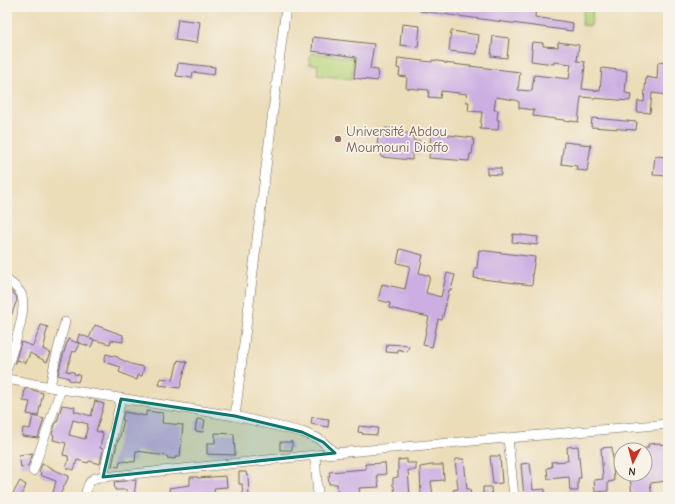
<svg xmlns="http://www.w3.org/2000/svg" width="675" height="504" viewBox="0 0 675 504" font-family="'Comic Neue',sans-serif">
	<style>
		.green { fill: #b7d47b; stroke: #718053 }
		.building { fill: #ccaee3; fill-rule: evenodd }
		.lines { fill: none; stroke-linecap: round; stroke-linejoin: round }
		.minor-casing { stroke: #6f695d; stroke-width: 10 }
		.minor { stroke: #fff; stroke-width: 9 }
		.marked { fill: #0f766e; fill-opacity: 0.2; stroke: #0f766e; stroke-width: 3; stroke-linejoin: round }
		.education-dot { fill: #8d6e63; stroke: #f7f3e8; stroke-width: 1.5 }
		.labels { text-anchor: middle; dominant-baseline: central; stroke-width: 3.5; stroke-linejoin: round; paint-order: stroke }
		.education-label { font-size: 14px; fill: #785e54; stroke: #f7f3e8; text-anchor: start }
	</style>
	<rect width="100%" height="100%" fill="#f7f3e8"/>
	<filter id="ink" filterUnits="userSpaceOnUse"><feTurbulence type="fractalNoise" baseFrequency=".025" numOctaves="2"/><feDisplacementMap in="SourceGraphic" scale="8" xChannelSelector="R" yChannelSelector="G"/><feConvolveMatrix kernelMatrix="1 2 1 2 8 2 1 2 1" color-interpolation-filters="sRGB"/></filter>
	<filter id="wash" filterUnits="userSpaceOnUse"><feTurbulence type="fractalNoise" baseFrequency=".012" numOctaves="4" result="noise"/><feDisplacementMap in="SourceGraphic" scale="16" xChannelSelector="R" yChannelSelector="G"/><feGaussianBlur stdDeviation="0.9" result="paint"/><feColorMatrix in="noise" values="0 0 0 0 0 0 0 0 0 0 0 0 0 0 0 0 0 1.4 0 .05"/><feComposite in="paint" operator="in"/></filter>
	<g filter="url(#wash)">
		<rect width="100%" height="100%" fill="#ecddb9"/>
		<g class="green">
			<path d="M584,7H593L591,26L582,25Z"/>
			<path d="M311,53L367,60L364,63L354,62L352,79L317,75L318,65L309,64Z"/>
		</g>
		<g id="blocks">
			<g class="building">
				<path d="M420,7H464V8L484,11V7H536L535,17L573,23L572,31L420,11Z"/>
				<path d="M178,19L200,22L197,43L175,40Z"/>
				<path d="M402,24L420,26L418,47L400,45Z"/>
				<path d="M451,31L479,35L477,54L449,51Z"/>
				<path d="M493,36L509,38L507,58L491,56Z"/>
				<path d="M313,37L374,44L370,69L378,70L377,81L354,78L356,57L312,51Z"/>
				<path d="M532,42L543,43V46L558,47V42L579,45L577,61L585,62L584,66H585L582,89L600,91L602,68L627,71L625,93L631,94L630,101L581,97L578,122L570,121V122L564,121V120L533,116L534,110L519,108V102L515,100L496,97L494,110H498L497,120H499L498,130L480,129L482,112L468,111L469,102H466L467,94L441,91L440,98L428,97L429,90L406,88L407,77L399,76L400,69L397,68L398,58L432,62V60L444,62V63L520,72L518,90L532,91L534,75L569,79L571,64L554,62V64L531,61L532,49H531Z"/>
				<path d="M658,62L667,63L666,73L668,74V95L652,93L650,113L637,112L638,101L644,102L646,77L657,79Z"/>
				<path d="M178,63L215,67L214,75L193,72L192,78L176,76Z"/>
				<path d="M592,118L637,122L636,130L591,127Z"/>
				<path d="M385,128L400,130V132L414,134L413,140L420,141L418,154L412,153V160L381,157L382,147L377,146L378,136L384,137Z"/>
				<path d="M431,133L474,138L472,154H470L469,161L429,158Z"/>
				<path d="M564,142L591,145L587,171L576,170L577,166L561,164Z"/>
				<path d="M655,156L668,157V176L653,175Z"/>
				<path d="M487,168H501V175L487,174Z"/>
				<path d="M513,234L538,237L537,245L512,242Z"/>
				<path d="M400,249L423,255L419,273L430,276L426,293L441,297L447,273L455,275L451,290H449L442,320L438,319L432,347L423,345L429,317L389,308L390,303L378,300L382,284L405,289L410,266L397,263Z"/>
				<path d="M479,250L535,257L532,276H533L532,285L474,278L475,268H477Z"/>
				<path d="M11,291L16,296L17,300L8,324L7,303Z"/>
				<path d="M41,325L48,327L45,337L46,338L43,349L51,353L47,362L30,353L26,363L17,360L16,363H15L21,342L33,346Z"/>
				<path d="M95,325L123,335V342L111,340L110,344L90,339L94,340L91,347L77,342L79,334L89,338Z"/>
				<path d="M68,339L80,344L76,352L73,351L66,371L74,372V374L80,375L78,382L69,380V378L58,375L61,362Z"/>
				<path d="M387,344L403,345V344L409,346L407,352L398,349V353L386,352Z"/>
				<path d="M106,354L118,357V358L131,364L144,367L142,376L138,375L137,380L119,372L121,367L104,362Z"/>
				<path d="M178,360L187,362L180,388L159,385L161,378L173,380Z"/>
				<path d="M25,388L43,393L38,416L27,414L30,402L23,401Z"/>
				<path d="M95,401L104,404L96,431L103,433L100,448L103,449L100,464L89,461L88,463L77,460L74,470L66,468L69,459H68V456L63,455L66,443L53,440L54,435L52,434L56,422H57L62,405L75,407L74,411L91,416ZM73,420L88,424L85,439L69,435Z"/>
				<path d="M146,411L163,413L162,423L183,425L180,457H175V459L167,458V456L152,454V453L136,451L135,462L120,461L119,467L112,466L118,440H119L124,420H122L124,412L146,416Z"/>
				<path d="M33,416L44,419L38,438L22,436L23,428L30,429Z"/>
				<path d="M312,417L329,419L328,427L311,424Z"/>
				<path d="M197,419L205,420L203,432L195,431Z"/>
				<path d="M359,426L378,428L377,435L362,434L363,433L358,432Z"/>
				<path d="M215,433L234,434L235,455L207,454V443H215Z"/>
				<rect x="280" y="442" width="12" height="8"/>
				<path d="M660,443V444L668,445V481L650,483L652,497H632L630,477L645,476V448H648V444Z"/>
				<path d="M578,446L581,478H578V491H570L569,477L548,479L547,468L552,467L551,462L568,461L567,447Z"/>
				<path d="M612,447L614,481L608,482V491L595,492L594,480L603,479L601,448Z"/>
				<path d="M33,453L28,466L21,467L19,455Z"/>
				<path d="M490,456H500L502,483L493,484Z"/>
				<path d="M407,459V463H416V470H408L410,497H395L394,486H393V478L398,477V460Z"/>
				<path d="M455,459H464L467,489H470L471,497H453V490L458,489Z"/>
				<path d="M385,463L386,474L377,475L379,487L359,488L360,495L338,497L337,484H329L328,476H330L329,472L366,469L365,464Z"/>
				<path d="M530,463L533,490L545,489V497H524L521,464Z"/>
				<path d="M42,464L52,468V469L69,476L59,497H52L56,481L40,475L41,473L39,472Z"/>
				<path d="M432,465H443L444,480L431,481L433,497H421L420,467Z"/>
				<path d="M239,472H246L247,476L248,475L249,497H243L242,484H239Z"/>
				<path d="M226,476L227,487L214,488L215,497H170L169,488L190,485V477H198V478Z"/>
				<path d="M136,480L134,497H126L127,490H115L114,482Z"/>
				<path d="M20,481L26,485L21,497H11Z"/>
				<path d="M483,487H491L492,497H483Z"/>
			</g>
		</g>
	</g>
	<g filter="url(#ink)">
		<use href="#blocks" fill-opacity="0" stroke="#6f695d" stroke-width="1"/>
		<g class="lines">
			<g class="minor-casing">
				<g id="minor">
					<path d="M7,280C12,284 20,289 22,296C27,313 12,351 7,368"/>
					<path d="M7,379L61,389L235,416L302,432L317,438L323,442L335,453"/>
					<path d="M50,387L55,361L65,322"/>
					<path d="M235,416L286,7"/>
					<path d="M508,438L514,497"/>
					<path d="M315,455L318,497"/>
					<path d="M33,471L61,389"/>
					<path d="M103,477L121,399"/>
					<path d="M85,497C86,491 88,482 93,479C96,477 100,477 103,477L335,453L668,424"/>
				</g>
			</g>
			<use href="#minor" class="minor"/>
		</g>
	</g>
	<path class="marked" d="M121,399L235,416L302,432L323,442L335,453L103,477Z"/>
	<circle class="education-dot" cx="338" cy="139" r="4"/>
	<g class="labels">
		<g class="education-label">
			<text x="346" y="131">Université Abdou<tspan x="346" dy="16">Moumouni Dioffo</tspan></text>
		</g>
	</g>
	<rect width="675" height="504" fill="none" stroke="#f7f3e8" stroke-width="24"/>
	<g transform="translate(633 462) rotate(186)"><circle r="19" fill="#f7f3e8" stroke="#a5a39c"/>
	<path d="M0-3L7 15L0 10L-7 15Z" fill="#c8321e"/>
	<text y="-6" font-size="11" font-weight="bold" text-anchor="middle" fill="#2b2b2b">N</text>
	</g>
</svg>
